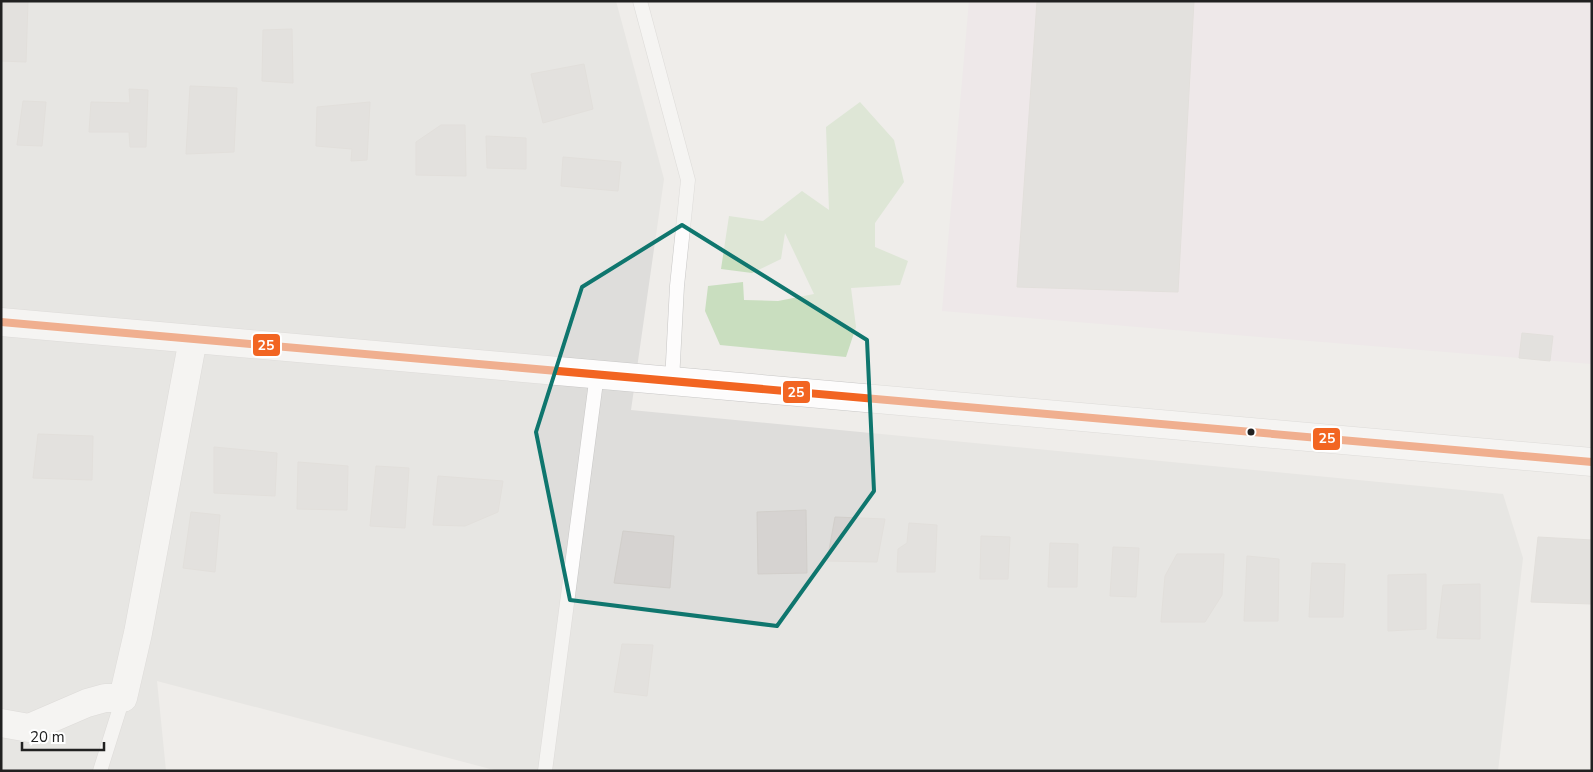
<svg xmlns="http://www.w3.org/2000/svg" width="1593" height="772" viewBox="0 0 1593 772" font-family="'Nunito Sans',sans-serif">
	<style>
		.residential { fill: #dedddb }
		.industrial { fill: #ede2e8 }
		.forest { fill: #c9debf }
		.building { fill: #d6d3d1; stroke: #d2cfcb }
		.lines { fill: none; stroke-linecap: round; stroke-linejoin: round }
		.service-casing { stroke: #c8c7c6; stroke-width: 15 }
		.minor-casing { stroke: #c8c7c6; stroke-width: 29 }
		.tertiary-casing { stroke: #c8c7c6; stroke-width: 29 }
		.service { stroke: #fdfcfc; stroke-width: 14 }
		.minor { stroke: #fdfcfc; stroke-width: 28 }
		.tertiary { stroke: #fdfcfc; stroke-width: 28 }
		.bus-1-casing { stroke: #fff; stroke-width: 11 }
		.bus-1 { stroke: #f26522; stroke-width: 8 }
		.marked { fill: none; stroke: #0f766e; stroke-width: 4; stroke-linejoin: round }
		.bus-dot { fill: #212121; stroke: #fff; stroke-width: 2 }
		.line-badge { stroke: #fff; stroke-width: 2 }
		.badge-label { font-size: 14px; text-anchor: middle; font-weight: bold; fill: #fff }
	</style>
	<rect width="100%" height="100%" fill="#efedea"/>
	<path class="residential" d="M1,1H616L664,179L631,410L1503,494L1523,558L1498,771H498L157,681L166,771H1Z"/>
	<path class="industrial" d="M969,1H1592V364L942,311Z"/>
	<path class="forest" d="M860,102L894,140L904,182L875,223V247L908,261L900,285L851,288L856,327L846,357L720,345L705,311L708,286L743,282L744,300L778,301L814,294L785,233L781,259L752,273L721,269L729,216L763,221L802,191L829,210L826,127Z"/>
	<g class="building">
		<path d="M1,1H28L26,62L1,61Z"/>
		<path d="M1037,1H1194L1178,292L1017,287Z"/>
		<path d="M292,29L293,83L262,81L263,30Z"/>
		<path d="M584,64L593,109L543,123L531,74Z"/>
		<path d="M190,86L237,88L234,152L186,154Z"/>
		<path d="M129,89L148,90L146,147H130L129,132H89L91,102L130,103Z"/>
		<path d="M23,101L46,102L42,146L17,145Z"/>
		<path d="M370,102L367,160L351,161L352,149L316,146L317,107Z"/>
		<path d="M441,125H465L466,176L416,175V142Z"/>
		<path d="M486,136L526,138V169L487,168Z"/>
		<path d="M563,157L621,162L618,191L561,186Z"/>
		<path d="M1522,333L1553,336L1550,361L1519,358Z"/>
		<path d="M38,434L93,436L92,480L33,478Z"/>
		<path d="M214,447L277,453L275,496L214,493Z"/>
		<path d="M298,462L348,466L347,510L297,509Z"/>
		<path d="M376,466L409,468L405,528L370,526Z"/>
		<path d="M438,476L503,481L498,512L465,526L433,525Z"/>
		<path d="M806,510L807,573L758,574L757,512Z"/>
		<path d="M191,512L220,515L215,572L183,568Z"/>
		<path d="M835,517L885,519L877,562L827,561Z"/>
		<path d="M909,523L937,525L935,572H897L898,549L907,543Z"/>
		<path d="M623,531L674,536L670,588L614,583Z"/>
		<path d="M981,536L1010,537L1008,579H980Z"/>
		<path d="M1538,537L1592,540V604L1531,602Z"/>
		<path d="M1050,543L1078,544L1077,587H1048Z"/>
		<path d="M1113,547L1139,548L1136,597L1110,596Z"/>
		<path d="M1177,554H1224L1222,595L1205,622H1161L1165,576Z"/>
		<path d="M1247,556L1279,559L1278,621H1244Z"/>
		<path d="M1312,563L1345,564L1343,617H1309Z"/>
		<path d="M1426,574V629L1388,631V575Z"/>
		<path d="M1480,584V639L1437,638L1443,585Z"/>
		<path d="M622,644L653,645L647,696L614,692Z"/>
	</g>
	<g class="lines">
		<g class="service-casing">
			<g id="service">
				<path d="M640,1L688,180L677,286L672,381"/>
				<path d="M100,771L123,698"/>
				<path d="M545,771L597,374"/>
			</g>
		</g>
		<g class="minor-casing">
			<path id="minor" d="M1,723L29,728L87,703L105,698H123L138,633L193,339"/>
		</g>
		<g class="tertiary-casing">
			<path id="tertiary" d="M1,322L1592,462"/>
		</g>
		<use href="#service" class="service"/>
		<use href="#minor" class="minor"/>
		<use href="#tertiary" class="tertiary"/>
		<g class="bus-1-casing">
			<path id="bus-1" d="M1,322L1592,462"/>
		</g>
		<use href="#bus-1" class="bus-1"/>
	</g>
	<path d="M0 0H1593V772H0ZM682,225L867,340L874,491L777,626L570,600L536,432L582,287Z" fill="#efedea" fill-opacity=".55" fill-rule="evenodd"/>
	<path class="marked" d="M682,225L867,340L874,491L777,626L570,600L536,432L582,287Z"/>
	<circle class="bus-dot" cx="1251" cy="432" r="4.5"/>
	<g class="line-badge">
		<rect x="252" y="333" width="29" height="24" rx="5" fill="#f26522"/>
		<rect x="782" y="380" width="29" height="24" rx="5" fill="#f26522"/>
		<rect x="1312" y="427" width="29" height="24" rx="5" fill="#f26522"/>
	</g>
	<g class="badge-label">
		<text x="266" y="350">25</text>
		<text x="796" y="397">25</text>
		<text x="1327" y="443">25</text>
	</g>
	<rect width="1593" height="772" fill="none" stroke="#212121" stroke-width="5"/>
	<path d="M22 742v8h82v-8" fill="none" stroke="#212121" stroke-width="2.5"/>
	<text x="30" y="742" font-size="15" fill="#212121" stroke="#ffffff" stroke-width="4" paint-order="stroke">20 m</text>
</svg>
